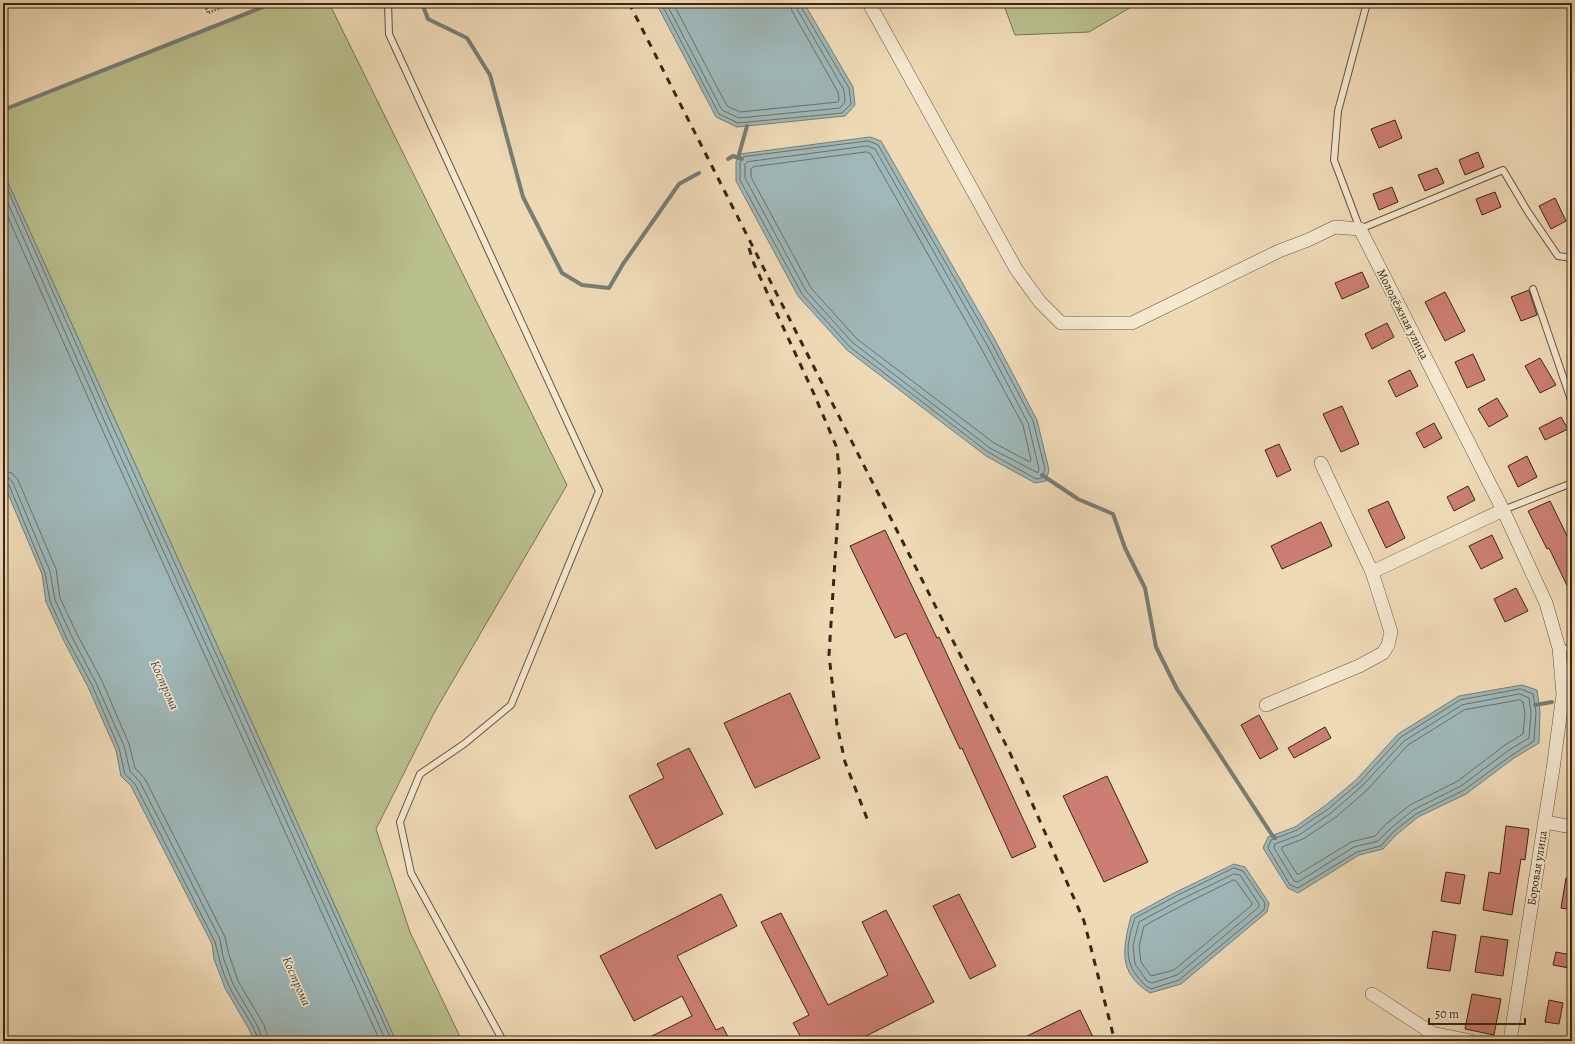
<svg xmlns="http://www.w3.org/2000/svg" width="1575" height="1044" viewBox="0 0 1575 1044" font-family="Alegreya,serif">
	<style>
		.green { fill: #b9c08e; stroke: #787452 }
		.water { fill: #9fb8b9; stroke: #767e77 }
		.lines { fill: none; stroke-linecap: round; stroke-linejoin: round }
		.shore { stroke: #6c7067; stroke-width: 1 }
		.stream { stroke: #767e77; stroke-width: 4 }
		.building { fill: #cc7e72; stroke: #382715 }
		.service-casing { stroke: #66543d; stroke-width: 8 }
		.minor-casing { stroke: #66543d; stroke-width: 14 }
		.path { stroke: #382715; stroke-width: 2.5; stroke-dasharray: 1 2; stroke-linecap: butt }
		.service { stroke: #f5e7d0; stroke-width: 6 }
		.minor { stroke: #f5e7d0; stroke-width: 13 }
		.rail { stroke: #382715; stroke-width: 3; stroke-dasharray: 7 7; stroke-linecap: butt }
		.labels { text-anchor: middle; dominant-baseline: central; stroke-width: 3; stroke-linejoin: round; paint-order: stroke }
		.street-label { font-size: 12px; fill: #382715; stroke: #f5e7d0 }
		.water-label { font-size: 13px; font-style: italic; fill: #524b3e; stroke: #f5e7d0 }
	</style>
	<rect width="100%" height="100%" fill="#efdab6"/>
	<filter id="stains"><feTurbulence type="fractalNoise" baseFrequency=".005" numOctaves="4"/><feColorMatrix values="0 0 0 0 .2 0 0 0 0 .09 0 0 0 0 .02 0 0 0 .5 -.17"/></filter>
	<radialGradient id="worn" r=".72"><stop offset=".6" stop-color="#630" stop-opacity="0"/><stop offset="1" stop-color="#630" stop-opacity=".3"/></radialGradient>
	<g class="green">
		<path d="M273,3H329L567,485L434,713L376,829L410,932L462,1041H396L3,172V110Z"/>
		<path d="M1003,3H1138L1089,32L1015,35Z"/>
	</g>
	<g class="water">
		<path d="M656,3H804L853,87L855,105L845,116L737,127L716,117Z"/>
		<path d="M870,137L881,141L995,340L1037,420L1049,470L1046,481L1035,483L986,456L847,350L798,296L736,181V162L740,154Z"/>
		<path d="M3,172L396,1041H254L250,1031L225,988L214,959L212,944L131,786L121,776L116,750L88,687L64,641L46,602L42,574L3,482Z"/>
		<path d="M1522,685L1537,690L1540,712L1539,743L1514,758L1466,794L1418,817L1396,835L1383,849L1359,855L1298,893L1288,888L1263,848L1268,837L1295,827L1326,805L1356,780L1398,734L1459,696Z"/>
		<path d="M1234,864L1245,867L1269,903L1267,912L1181,984L1150,993C1117,972 1123,949 1131,916L1174,893Z"/>
	</g>
	<g class="lines">
		<g class="shore">
			<path d="M661,3L719,114L738,123L842,113L851,104L849,88L801,7V3"/>
			<path d="M666,3L722,110L739,118L840,108L845,102L844,90L797,9L796,3"/>
			<path d="M673,3L727,106L740,112L838,102L839,100L838,92L792,11L790,3"/>
			<path d="M869,141L878,145L991,342L1033,421L1045,469L1042,478L1036,479L988,452L850,347L802,294L740,180V163L743,157Z"/>
			<path d="M868,146L875,149L987,345L1028,423L1039,469L1038,473L990,448L853,343L806,291L745,178V164L747,162Z"/>
			<path d="M867,152L871,154L981,348L1023,425L1031,460L1030,462L994,443L857,339L811,288L751,177V169L753,167Z"/>
			<path d="M3,179L112,425L392,1041"/>
			<path d="M3,192L107,427L386,1041"/>
			<path d="M3,206L102,429L380,1041"/>
			<path d="M3,471L12,473L18,480L56,569L60,598L77,634L102,681L129,744L135,768L145,779L225,937L229,955L238,981L264,1025L269,1041"/>
			<path d="M3,477L9,478L13,483L50,571L55,600L72,637L96,683L124,746L130,771L140,782L220,939L223,957L233,984L258,1027L263,1041"/>
			<path d="M3,482L9,485L45,573L50,601L67,639L92,685L119,748L125,774L135,784L215,942C219,957 222,972 229,986C236,1002 256,1025 258,1041"/>
			<path d="M1521,689L1533,694L1536,712L1534,741L1512,755L1464,790L1416,814L1393,832L1381,846L1357,852L1298,888L1290,885L1268,848L1271,840L1297,830L1328,809L1359,783L1401,737L1460,700Z"/>
			<path d="M1520,694L1529,698L1531,713L1529,738L1509,750L1461,786L1413,810L1390,829L1378,841L1354,847L1298,882L1294,881L1274,848L1275,844L1299,835L1331,813L1362,786L1404,741L1462,705Z"/>
			<path d="M1520,700L1523,702L1525,713L1523,734L1505,745L1458,781L1410,805L1386,824L1375,836L1351,842L1299,874H1297L1282,850V847L1303,839L1336,817L1366,791L1408,745L1464,710Z"/>
			<path d="M1234,868L1243,871L1265,903L1264,910L1179,980L1151,989C1145,986 1141,981 1137,976C1123,958 1128,939 1135,918L1176,896Z"/>
			<path d="M1234,874L1240,875L1259,904V907L1177,975L1152,983L1147,981L1135,964L1133,945L1139,922L1178,901Z"/>
			<path d="M1234,880L1236,881L1252,903L1251,906L1174,970L1151,976L1141,962L1139,946L1144,926L1181,906Z"/>
		</g>
		<g class="stream">
			<path d="M422,3L428,19L467,38L490,75L523,197L562,273L582,285L609,288L623,264L679,184L699,173"/>
			<path d="M3,110L273,3"/>
			<path d="M738,158L747,126"/>
			<path d="M728,159L733,156L742,159"/>
			<path d="M1042,475L1078,499L1113,514L1125,548L1145,588L1156,647L1177,689L1272,835L1275,838"/>
			<path d="M1535,705L1552,702"/>
		</g>
	</g>
	<g class="building">
		<path d="M1395,120L1402,138L1379,148L1371,129Z"/>
		<path d="M1478,152L1484,167L1465,175L1459,160Z"/>
		<path d="M1437,168L1444,183L1425,191L1418,175Z"/>
		<path d="M1392,187L1398,202L1379,210L1373,194Z"/>
		<path d="M1495,192L1501,207L1482,215L1476,199Z"/>
		<path d="M1555,198L1566,221L1551,229L1539,206Z"/>
		<path d="M1362,272L1369,287L1342,299L1335,283Z"/>
		<path d="M1529,290L1537,315L1521,321L1511,297Z"/>
		<path d="M1445,292L1465,331L1445,341L1425,302Z"/>
		<path d="M1387,323L1394,337L1372,349L1365,334Z"/>
		<path d="M1473,354L1485,380L1467,388L1455,362Z"/>
		<path d="M1540,358L1556,385L1540,393L1525,366Z"/>
		<path d="M1410,370L1418,386L1396,397L1388,381Z"/>
		<path d="M1497,398L1508,416L1489,427L1478,409Z"/>
		<path d="M1342,406L1359,444L1341,452L1323,414Z"/>
		<path d="M1561,417L1568,429L1545,440L1539,428Z"/>
		<path d="M1434,423L1442,438L1424,448L1416,433Z"/>
		<path d="M1279,444L1291,470L1277,477L1265,450Z"/>
		<path d="M1527,456L1537,477L1518,487L1508,466Z"/>
		<path d="M1468,486L1475,500L1454,511L1447,497Z"/>
		<path d="M1388,501L1405,538L1386,548L1368,510Z"/>
		<path d="M1550,501L1572,546V596L1549,548L1547,549L1528,511Z"/>
		<path d="M1321,522L1332,546L1282,569L1271,546Z"/>
		<path d="M885,530L937,638L939,637L1036,847L1012,858L962,748L960,749L906,633L895,638L850,546Z"/>
		<path d="M1492,535L1503,558L1481,569L1469,546Z"/>
		<path d="M1516,588L1528,611L1505,622L1494,599Z"/>
		<path d="M790,693L820,758L755,788L724,723Z"/>
		<path d="M1259,715L1278,749L1260,759L1241,725Z"/>
		<path d="M1325,727L1331,738L1294,758L1288,748Z"/>
		<path d="M689,748L723,814L656,849L629,796L664,778L657,764Z"/>
		<path d="M1107,776L1148,862L1104,882L1063,796Z"/>
		<path d="M1506,826L1529,829L1525,860L1521,859L1512,915L1483,910L1489,872L1500,874Z"/>
		<path d="M1446,872L1465,875L1460,904L1441,901Z"/>
		<path d="M1566,878H1572V910L1561,908Z"/>
		<path d="M721,894L737,926L677,956L716,1030L723,1027L730,1041H642L692,1016L682,996L634,1021L600,956Z"/>
		<path d="M959,894L996,966L970,979L933,906Z"/>
		<path d="M886,910L934,1002L856,1041H803L793,1023L809,1015L761,922L781,913L828,1005L888,975L862,922Z"/>
		<path d="M1433,931L1456,935L1450,971L1427,968Z"/>
		<path d="M1481,936L1508,940L1503,976L1475,972Z"/>
		<path d="M1556,952L1571,955L1569,968L1553,965Z"/>
		<path d="M1472,994L1501,999L1494,1035L1465,1029Z"/>
		<path d="M1549,1000L1563,1003L1559,1024L1545,1022Z"/>
		<path d="M1080,1010L1095,1041H1017Z"/>
	</g>
	<g class="lines">
		<g class="service-casing">
			<g id="service">
				<path d="M388,3L389,34L599,491L511,705L464,744L420,774L400,822L411,873L503,1041"/>
				<path d="M1367,3L1338,111L1334,160L1360,229L1503,170L1528,212L1558,256L1572,258"/>
				<path d="M1533,289L1572,403"/>
				<path d="M1503,510L1572,483"/>
				<path d="M1559,648L1572,649"/>
			</g>
		</g>
		<g class="minor-casing">
			<g id="minor">
				<path d="M869,3L1016,269L1040,302L1061,323H1132L1279,251L1308,240L1335,227L1360,229L1503,510L1546,603L1559,648L1563,694L1553,769L1510,1041"/>
				<path d="M1321,463L1372,572L1503,510"/>
				<path d="M1266,705L1359,666L1383,653L1388,645L1391,632L1372,572"/>
				<path d="M1545,822L1572,827"/>
				<path d="M1372,994L1432,1033L1471,1041"/>
			</g>
		</g>
		<path class="path" d="M204,3L208,13L232,3"/>
		<use href="#service" class="service"/>
		<use href="#minor" class="minor"/>
		<g class="rail">
			<path d="M629,3L1010,753L1084,921L1113,1034L1114,1041"/>
			<path d="M749,248L754,264L814,394L837,448L840,481L829,655L837,725L845,762L868,821"/>
		</g>
	</g>
	<g class="labels">
		<g class="street-label">
			<text transform="translate(1403 314) rotate(63)">Молодёжная улица</text>
			<text transform="translate(1537 868) rotate(-81)">Боровая улица</text>
		</g>
		<g class="water-label">
			<text transform="translate(165 685) rotate(66)">Кострома</text>
			<text transform="translate(297 981) rotate(66)">Кострома</text>
		</g>
	</g>
	<rect width="1575" height="1044" fill="none" stroke="#efdab6" stroke-width="16"/>
	<rect x="4" y="4" width="1567" height="1036" fill="none" stroke="#382715" stroke-width="2"/>
	<rect x="8" y="8" width="1559" height="1028" fill="none" stroke="#382715"/>
	<path d="M1429 1018v6h96v-6" fill="none" stroke="#382715" stroke-width="2"/>
	<text x="1435" y="1018" font-size="12" fill="#382715" stroke="#f5e7d0" stroke-width="3" paint-order="stroke">50 m</text>
	<rect width="100%" height="100%" filter="url(#stains)"/>
	<rect width="100%" height="100%" fill="url(#worn)"/>
</svg>
